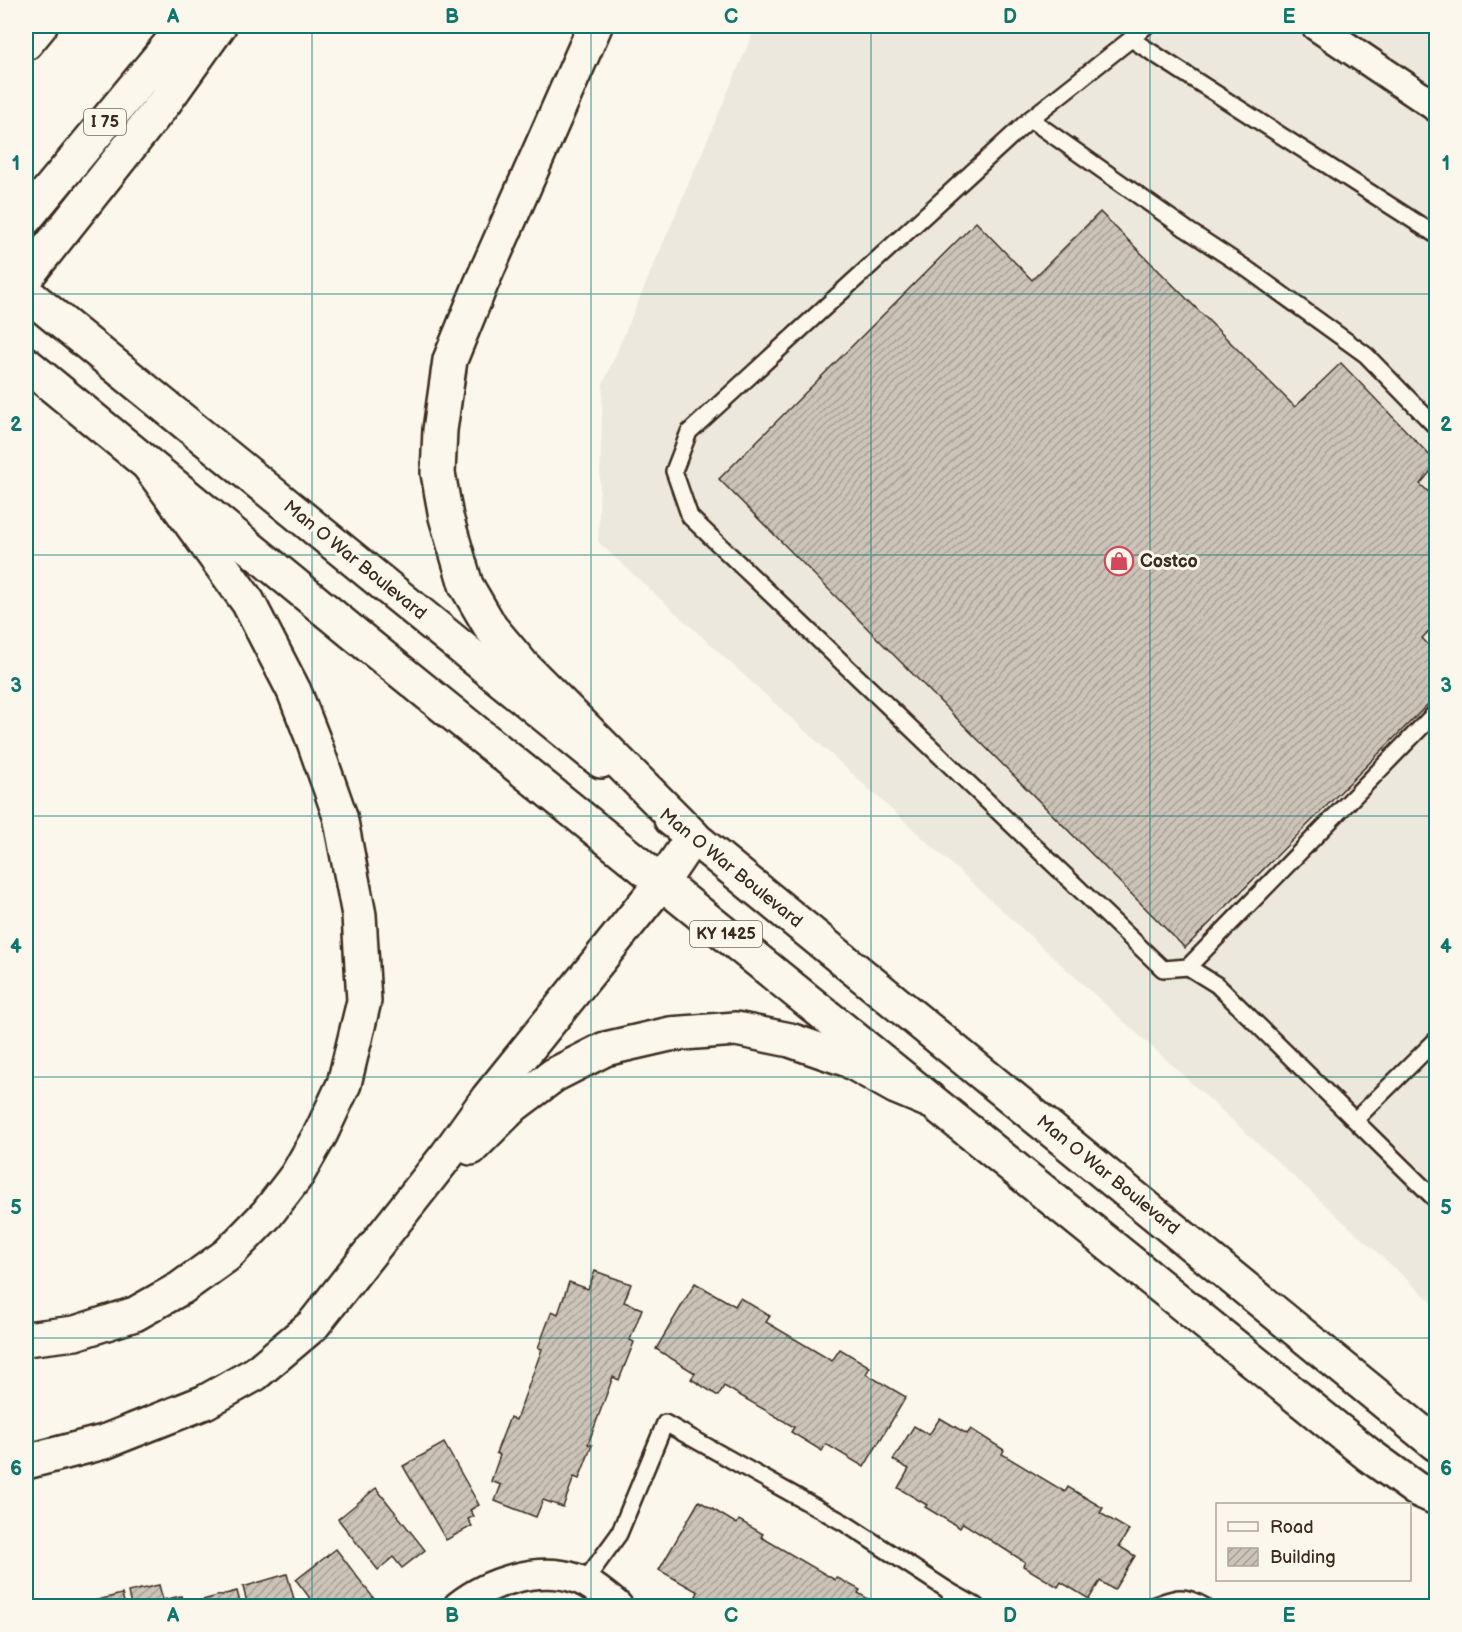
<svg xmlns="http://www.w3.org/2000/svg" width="1462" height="1632" viewBox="0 0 1462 1632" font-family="'Balsamiq Sans',sans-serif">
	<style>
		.built { fill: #ede8dd }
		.building { fill: url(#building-hatch); stroke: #3b2a1e; stroke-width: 1.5 }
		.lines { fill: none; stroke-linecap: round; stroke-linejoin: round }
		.lane-casing { stroke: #3b2a1e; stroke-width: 20 }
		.street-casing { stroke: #3b2a1e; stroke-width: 33 }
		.primary-casing { stroke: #3b2a1e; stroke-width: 38 }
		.highway-casing { stroke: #3b2a1e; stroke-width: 38 }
		.lane { stroke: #fbf7ec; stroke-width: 15 }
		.street { stroke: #fbf7ec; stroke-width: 28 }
		.primary { stroke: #fbf7ec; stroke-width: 33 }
		.highway { stroke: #fbf7ec; stroke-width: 33 }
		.grid { fill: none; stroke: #0f766e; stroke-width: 1.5; stroke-opacity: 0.55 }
		.labels { text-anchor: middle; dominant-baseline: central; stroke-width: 6; stroke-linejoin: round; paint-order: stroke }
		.shield { fill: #fbf7ec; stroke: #75685c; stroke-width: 1.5 }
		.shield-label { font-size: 16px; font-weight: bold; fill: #3b2a1e }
		.street-label { font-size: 18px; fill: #3b2a1e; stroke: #fbf7ec }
		.poi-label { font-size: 18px; font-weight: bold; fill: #3b2a1e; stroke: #fbf7ec; text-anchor: start }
		.neatline { fill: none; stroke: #0f766e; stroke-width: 2 }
		.grid-label { font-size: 20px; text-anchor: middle; font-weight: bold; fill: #0f766e }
	</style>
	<defs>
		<pattern id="building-hatch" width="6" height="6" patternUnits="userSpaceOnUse" patternTransform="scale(1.5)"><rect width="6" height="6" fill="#ccc4b9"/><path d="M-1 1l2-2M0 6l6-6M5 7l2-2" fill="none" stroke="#a79f96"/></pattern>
	</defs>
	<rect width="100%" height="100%" fill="#fbf7ec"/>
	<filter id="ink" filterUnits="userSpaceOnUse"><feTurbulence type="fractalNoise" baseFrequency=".0167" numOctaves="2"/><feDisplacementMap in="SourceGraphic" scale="12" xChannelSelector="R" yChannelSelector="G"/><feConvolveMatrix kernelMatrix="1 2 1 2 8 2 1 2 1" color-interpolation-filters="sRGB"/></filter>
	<g filter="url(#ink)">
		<path class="built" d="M756,26H1436V1306L598,542L603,384Z"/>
		<g class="building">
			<path d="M1100,212L1295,407L1341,363L1436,462V465L1420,484L1436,499V624L1422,638L1436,653V696L1185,948L719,479L976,222L1032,280Z"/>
			<path d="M595,1271L631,1284L624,1302L642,1309L630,1340L634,1342L619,1380L613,1377L588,1444L592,1445L579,1479L574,1477L563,1507L543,1500L536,1517L495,1501L501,1485L491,1481L500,1455L496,1453L510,1417L516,1420L542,1349L538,1348L552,1311L558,1314L569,1282L588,1289Z"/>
			<path d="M695,1283L735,1306L740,1298L770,1316L766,1322L832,1361L840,1349L870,1367L866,1374L906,1397L864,1467L826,1444L822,1451L791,1432L794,1427L724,1386L718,1396L691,1379L695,1373L656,1349Z"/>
			<path d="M940,1418L967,1434L971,1429L1004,1450L1002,1454L1065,1492L1068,1487L1103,1508L1100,1513L1129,1530L1119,1546L1135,1556L1114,1590L1100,1581L1089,1599L1061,1582L1058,1587L1023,1566L1025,1562L963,1523L960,1528L925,1507L927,1505L898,1488L909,1469L893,1460L914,1426L929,1435Z"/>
			<path d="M444,1443L479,1505L470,1510L474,1516L468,1519L472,1526L446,1540L403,1466Z"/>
			<path d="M376,1488L425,1550L402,1568L393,1557L378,1570L338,1519Z"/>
			<path d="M699,1501L737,1524L739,1520L763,1534L761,1537L835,1580L836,1577L860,1590L858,1593L880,1606H714L696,1596L698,1592L659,1570Z"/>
			<path d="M336,1549L375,1600L366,1606H346L342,1601L335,1606H316L296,1580Z"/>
			<path d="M287,1574L296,1606H248L243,1587Z"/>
			<path d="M159,1585L163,1600L181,1596L184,1606H131L128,1592Z"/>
			<path d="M237,1591L241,1606H188L187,1604Z"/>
			<path d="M122,1594L125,1606H74Z"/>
		</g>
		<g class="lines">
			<g class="lane-casing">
				<g id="lane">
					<path d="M1146,26L1131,39L1030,119L689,432L674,471L690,517L1163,969L1188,967L1217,985L1436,1200"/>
					<path d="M1131,39L1436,235"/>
					<path d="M1030,119L1186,229L1247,269L1366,355L1436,427"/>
					<path d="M1188,967L1436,712"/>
					<path d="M1355,1120L1436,1040"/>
					<path d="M584,1582L619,1534L665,1423L846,1524L949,1591L953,1606"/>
					<path d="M949,1591L976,1606"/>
					<path d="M1152,1606C1175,1598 1181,1593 1204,1606"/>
				</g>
			</g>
			<g class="street-casing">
				<g id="street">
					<path d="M1316,26L1436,107"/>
					<path d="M458,1606C488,1582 537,1566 575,1578C591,1583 605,1596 618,1606"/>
				</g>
			</g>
			<g class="primary-casing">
				<g id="primary">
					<path d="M26,293L601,761"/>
					<path d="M26,364L368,645L1369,1455L1416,1489L1436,1498"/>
					<path d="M671,819L1436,1444"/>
				</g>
			</g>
			<g class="highway-casing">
				<g id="highway">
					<path d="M26,43L40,26"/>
					<path d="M26,218L185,26"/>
					<path d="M26,277L164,103L219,26"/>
					<path d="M471,1148L514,1105L554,1075L605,1049L670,1034L736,1029L790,1040L848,1060L896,1087L932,1102"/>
					<path d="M26,1339L75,1333L135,1314L181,1288L227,1255L267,1214L297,1175L321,1133L344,1084L364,1001L359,915L340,816L314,742L294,691L248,602L150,467"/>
					<path d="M26,1462L104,1442L205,1402L255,1374L313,1325L447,1155L488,1098L662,882L693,836L523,666L491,628L466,585L446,517L438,473L440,430L450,360L481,284L595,26"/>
				</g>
			</g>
			<use href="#lane" class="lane"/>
			<use href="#street" class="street"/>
			<use href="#primary" class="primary"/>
			<use href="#highway" class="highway"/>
		</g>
	</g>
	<path class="grid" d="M312,26V1606M591,26V1606M871,26V1606M1150,26V1606M26,294H1436M26,555H1436M26,816H1436M26,1077H1436M26,1338H1436"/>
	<defs>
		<g id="shop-ring" transform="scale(1.5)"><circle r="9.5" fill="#fbf7ec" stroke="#d1495b" stroke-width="1.5"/><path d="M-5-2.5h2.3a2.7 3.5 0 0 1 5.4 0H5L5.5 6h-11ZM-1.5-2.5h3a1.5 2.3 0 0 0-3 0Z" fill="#d1495b"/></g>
	</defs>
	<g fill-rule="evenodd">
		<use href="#shop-ring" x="1119" y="561"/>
	</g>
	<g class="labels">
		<g class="shield">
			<rect x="84" y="109" width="42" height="26" rx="4.5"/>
			<rect x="690" y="921" width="72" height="26" rx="4.5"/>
		</g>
		<g class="shield-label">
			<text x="105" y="122">I 75</text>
			<text x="726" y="934">KY 1425</text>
		</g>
		<g class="street-label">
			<text transform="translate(355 560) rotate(39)">Man O War Boulevard</text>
			<text transform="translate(731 868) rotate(39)">Man O War Boulevard</text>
			<text transform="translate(1108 1175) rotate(39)">Man O War Boulevard</text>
		</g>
		<g class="poi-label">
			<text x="1140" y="561">Costco</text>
		</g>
	</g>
	<rect width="1462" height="1632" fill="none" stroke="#fbf7ec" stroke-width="66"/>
	<rect x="1216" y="1503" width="195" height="78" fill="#fbf7ec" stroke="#aea59a" stroke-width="1.5"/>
	<rect x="1228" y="1522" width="30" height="9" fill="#fbf7ec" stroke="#aea59a" stroke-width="1.5"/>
	<text x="1270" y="1533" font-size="18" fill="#3b2a1e">Road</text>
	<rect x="1228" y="1548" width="30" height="18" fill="url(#building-hatch)" stroke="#aea59a" stroke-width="1.5"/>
	<text x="1270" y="1563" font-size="18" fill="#3b2a1e">Building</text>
	<rect x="33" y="33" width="1396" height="1566" class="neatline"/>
	<g class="grid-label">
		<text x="173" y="23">A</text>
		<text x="452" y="23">B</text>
		<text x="731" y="23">C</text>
		<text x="1010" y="23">D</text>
		<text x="1289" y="23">E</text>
		<text x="16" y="170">1</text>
		<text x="1446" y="170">1</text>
		<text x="16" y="431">2</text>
		<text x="1446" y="431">2</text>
		<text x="16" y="692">3</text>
		<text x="1446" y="692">3</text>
		<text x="16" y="953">4</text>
		<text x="1446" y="953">4</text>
		<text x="16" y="1214">5</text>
		<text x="1446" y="1214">5</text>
		<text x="16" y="1475">6</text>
		<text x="1446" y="1475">6</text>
		<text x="173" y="1622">A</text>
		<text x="452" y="1622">B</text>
		<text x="731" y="1622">C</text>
		<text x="1010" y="1622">D</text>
		<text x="1289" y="1622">E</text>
	</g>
</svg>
